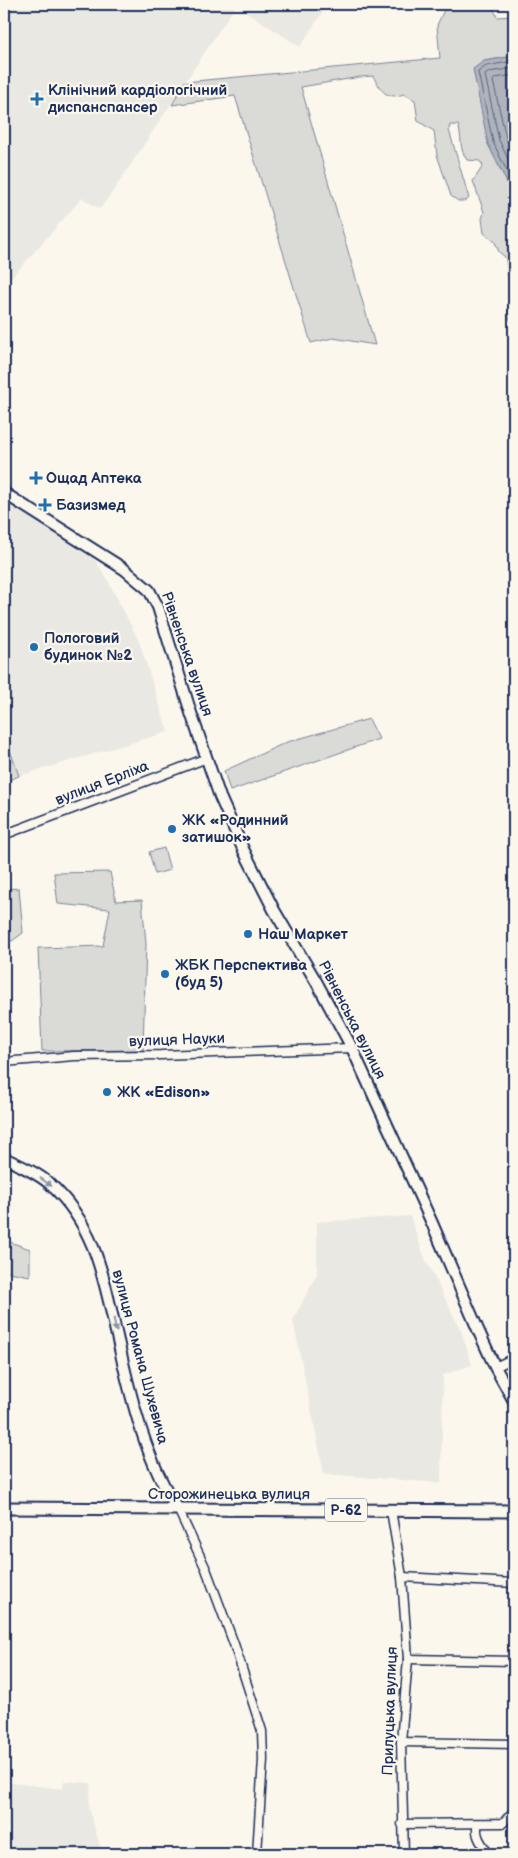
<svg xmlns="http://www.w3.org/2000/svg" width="518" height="1858" viewBox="0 0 518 1858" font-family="'Balsamiq Sans',sans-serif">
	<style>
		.built { fill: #eae8e2 }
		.green { fill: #dadad7; stroke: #7a849a }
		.water { fill: #afb3bb; stroke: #747e96 }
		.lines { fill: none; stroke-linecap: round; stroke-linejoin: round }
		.shore { stroke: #566483; stroke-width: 1 }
		.street-casing { stroke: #1b2f5e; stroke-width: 11 }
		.secondary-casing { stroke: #1b2f5e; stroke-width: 14 }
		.primary-casing { stroke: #1b2f5e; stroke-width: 15 }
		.street { stroke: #fbf7ec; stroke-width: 8 }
		.secondary { stroke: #fbf7ec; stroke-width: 10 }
		.primary { stroke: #fbf7ec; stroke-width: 11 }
		.oneway { fill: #8b93a5 }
		.poi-dot { fill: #1f6fb2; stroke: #fbf7ec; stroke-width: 2 }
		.labels { text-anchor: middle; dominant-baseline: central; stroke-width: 4.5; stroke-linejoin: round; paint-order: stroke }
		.shield { fill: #fbf7ec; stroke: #5e6b89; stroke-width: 1 }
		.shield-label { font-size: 14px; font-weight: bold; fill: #1b2f5e }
		.poi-label { font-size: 15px; font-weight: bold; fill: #1b2f5e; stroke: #fbf7ec; text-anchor: start }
		.street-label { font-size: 15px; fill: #1b2f5e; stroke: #fbf7ec }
	</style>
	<rect width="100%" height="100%" fill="#fbf7ec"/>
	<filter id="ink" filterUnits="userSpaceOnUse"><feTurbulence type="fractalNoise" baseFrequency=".02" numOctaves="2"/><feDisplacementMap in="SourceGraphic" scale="10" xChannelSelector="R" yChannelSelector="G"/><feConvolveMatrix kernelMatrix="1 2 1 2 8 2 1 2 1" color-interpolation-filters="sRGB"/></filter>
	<g filter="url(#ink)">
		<g class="built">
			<path d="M4,4H328L300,47L236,5L116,187L100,209L82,198L4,286Z"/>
			<path d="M4,498L95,560L106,577L139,641L168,732L19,776L4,733Z"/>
			<path d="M410,1216L424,1256L461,1331L472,1365L443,1375L441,1483L324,1474L293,1320L317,1274V1222Z"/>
			<path d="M64,1781L91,1783L89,1808L102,1854H4V1782L63,1789Z"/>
		</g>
		<g class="green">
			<path d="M447,4H492L497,17L513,16L514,4V56L484,61L488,144L514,197V320H510L508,316L510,293L506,260L505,257L499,252L495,242L484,233L482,219L484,212L473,181L483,166L480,161L467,160C458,147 463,139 458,125H450L449,130L469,198L466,201H458L451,196L437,155L434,131L418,121L415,100L404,94C386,100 381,91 373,76L360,77L301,87L375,345L333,338L311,343L235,96L172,105L184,82L440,58L437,25Z"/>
			<path d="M369,719L379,739L230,791L224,771L287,742Z"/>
			<path d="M4,733L19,776L4,782Z"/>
			<path d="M164,848L170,870L155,874L149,852Z"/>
			<path d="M110,872L116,901L142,900L146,943L143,1050L42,1051L38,948L103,946L110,909L58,904L54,873Z"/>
			<path d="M19,888L23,933L12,941L4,938V889Z"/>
			<path d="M4,1240L30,1249V1276L4,1271Z"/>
		</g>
		<path class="water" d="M514,56V197L488,144L473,69L484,61Z"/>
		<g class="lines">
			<g class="shore">
				<path d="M514,61L486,66L478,72L493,142L514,186"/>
				<path d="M514,68L489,72L485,75L499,140L514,172"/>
				<path d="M514,75L495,78L493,81L506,138L514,155"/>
			</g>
			<g class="street-casing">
				<g id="street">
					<path d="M6,834L207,758"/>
					<path d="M4,1062L74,1056L161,1055L352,1048"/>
					<path d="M495,1367L514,1358"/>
					<path d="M178,1509L206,1569L234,1644L262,1731L263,1759L257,1854"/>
					<path d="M391,1510L402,1577L408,1659L401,1742L404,1854"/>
					<path d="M402,1577L514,1583"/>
					<path d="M408,1659L514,1661"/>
					<path d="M401,1742L514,1744"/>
					<path d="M402,1824L503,1823L514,1811"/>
					<path d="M478,1824C474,1835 482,1844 488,1853L487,1854"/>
				</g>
			</g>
			<g class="secondary-casing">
				<g id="secondary">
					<path d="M4,493L124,569L149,590L158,607L191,713L220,797L244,851L274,910L317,983L352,1048L432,1223L479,1332L495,1367L514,1401"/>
					<path d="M4,1158C19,1165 38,1173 50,1184C98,1227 105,1286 119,1345C131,1399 147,1464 178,1509"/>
				</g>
			</g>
			<g class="primary-casing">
				<path id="primary" d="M4,1508L514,1511"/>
			</g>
			<use href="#street" class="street"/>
			<use href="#secondary" class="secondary"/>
			<use href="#primary" class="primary"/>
		</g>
		<defs><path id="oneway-solid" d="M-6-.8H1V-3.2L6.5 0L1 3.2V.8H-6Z" transform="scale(1.25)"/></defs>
		<g class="oneway">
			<use href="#oneway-solid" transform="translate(46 1182) rotate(35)"/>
			<use href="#oneway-solid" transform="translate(115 1325) rotate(79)"/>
		</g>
	</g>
	<g class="poi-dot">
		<path d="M34.5 91.5h5v5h5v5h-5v5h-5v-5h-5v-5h5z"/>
		<path d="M33.5 470.5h5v5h5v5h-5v5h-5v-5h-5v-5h5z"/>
		<path d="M42.5 497.5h5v5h5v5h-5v5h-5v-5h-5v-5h5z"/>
		<circle cx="34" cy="647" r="5"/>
		<circle cx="172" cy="829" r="5"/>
		<circle cx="248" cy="934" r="5"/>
		<circle cx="165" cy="974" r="5"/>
		<circle cx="107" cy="1092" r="5"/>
	</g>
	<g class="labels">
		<rect class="shield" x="325" y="1498.5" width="42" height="23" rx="4"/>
		<g class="shield-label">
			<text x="346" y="1510">Р-62</text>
		</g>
		<g class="poi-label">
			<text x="48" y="90">Клінічний кардіологічний<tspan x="48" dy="17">диспанспансер</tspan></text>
			<text x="46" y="478">Ощад Аптека</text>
			<text x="56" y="505">Базизмед</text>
			<text x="44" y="638">Пологовий<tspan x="44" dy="17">будинок №2</tspan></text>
			<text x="182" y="820">ЖК «Родинний<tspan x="182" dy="17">затишок»</tspan></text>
			<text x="258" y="934">Наш Маркет</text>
			<text x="175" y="965">ЖБК Перспектива<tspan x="175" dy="17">(буд 5)</tspan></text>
			<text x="117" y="1092">ЖК «Edison»</text>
		</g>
		<g class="street-label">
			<text transform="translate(187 654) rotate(71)">Рівненська вулиця</text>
			<text transform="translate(102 783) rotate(-21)">вулиця Ерліха</text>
			<text transform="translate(352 1020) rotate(63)">Рівненська вулиця</text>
			<text transform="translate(177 1040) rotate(-2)">вулиця Науки</text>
			<text transform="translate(140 1357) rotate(75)">вулиця Романа Шухевича</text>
			<text x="229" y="1494">Сторожинецька вулиця</text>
			<text transform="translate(390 1711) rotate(-88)">Прилуцька вулиця</text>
		</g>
	</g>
	<rect width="518" height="1858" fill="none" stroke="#fbf7ec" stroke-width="20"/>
	<rect x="10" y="10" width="498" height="1838" fill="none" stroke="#1b2f5e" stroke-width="2" filter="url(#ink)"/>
</svg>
